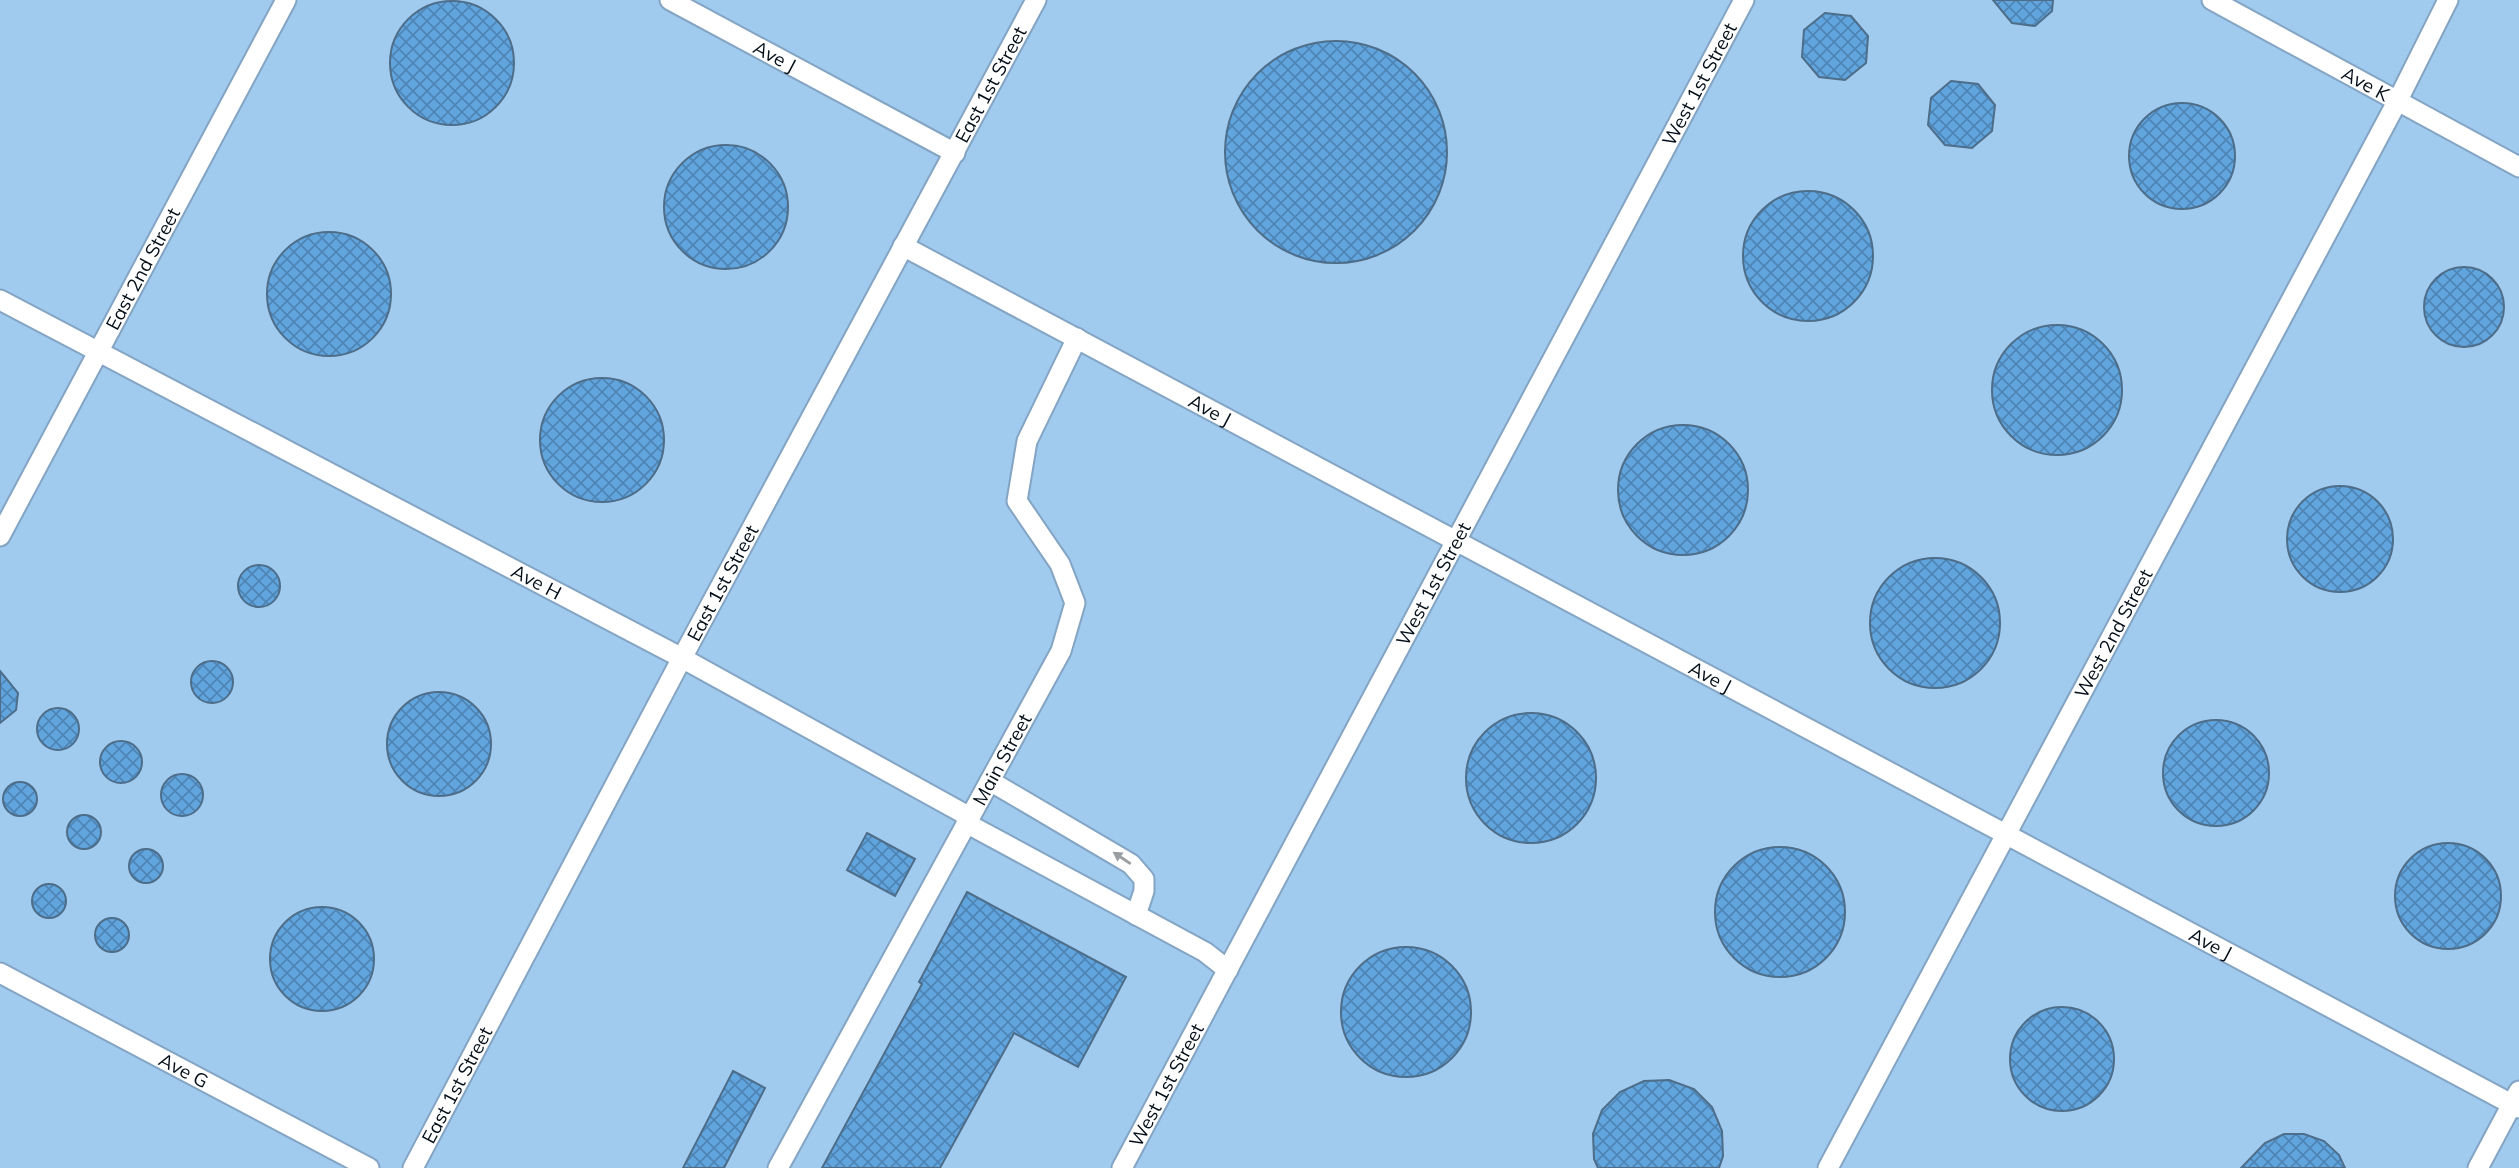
<svg xmlns="http://www.w3.org/2000/svg" width="2519" height="1168" viewBox="0 0 2519 1168" font-family="Mulish,sans-serif">
	<style>
		.built { fill: #a1caef }
		.building { fill: url(#building-cross-hatch); stroke: #4d6d88; stroke-width: 2 }
		.lines { fill: none; stroke-linecap: round; stroke-linejoin: round }
		.minor-casing { stroke: #83a5c3; stroke-width: 23 }
		.minor { stroke: #fff; stroke-width: 19 }
		.oneway { fill: #9a9ea2 }
		.labels { text-anchor: middle; dominant-baseline: central; stroke-width: 5; stroke-linejoin: round; paint-order: stroke }
		.street-label { font-size: 19px; fill: #030d17; stroke: #c7e3fc }
	</style>
	<defs>
		<pattern id="building-cross-hatch" width="8" height="8" patternUnits="userSpaceOnUse" patternTransform="scale(1.75)"><rect width="8" height="8" fill="#61a5df"/><path d="M0 0l8 8M0 8l8-8" fill="none" stroke="#4e85b4"/></pattern>
	</defs>
	<rect width="100%" height="100%" fill="#b3d6f6"/>
	<rect class="built" x="0" y="0" width="2519" height="1168"/>
	<g class="building">
		<path d="M1993,0H2053L2052,11L2035,26L2012,23Z"/>
		<circle cx="452" cy="63" r="62"/>
		<path d="M1825,13L1851,16L1868,36L1866,63L1845,80L1819,77L1802,57L1804,30Z"/>
		<circle cx="1336" cy="152" r="111"/>
		<path d="M1951,81L1978,84L1995,105L1992,131L1972,148L1945,145L1928,125L1931,98Z"/>
		<circle cx="2182" cy="156" r="53"/>
		<circle cx="726" cy="207" r="62"/>
		<circle cx="1808" cy="256" r="65"/>
		<circle cx="329" cy="294" r="62"/>
		<circle cx="2464" cy="307" r="40"/>
		<circle cx="2057" cy="390" r="65"/>
		<circle cx="602" cy="440" r="62"/>
		<circle cx="1683" cy="490" r="65"/>
		<circle cx="2340" cy="539" r="53"/>
		<circle cx="1935" cy="623" r="65"/>
		<circle cx="259" cy="586" r="21"/>
		<circle cx="212" cy="682" r="21"/>
		<path d="M0,671L18,693L16,710L0,723Z"/>
		<circle cx="439" cy="744" r="52"/>
		<circle cx="58" cy="729" r="21"/>
		<circle cx="1531" cy="778" r="65"/>
		<circle cx="2216" cy="773" r="53"/>
		<circle cx="121" cy="762" r="21"/>
		<circle cx="182" cy="795" r="21"/>
		<circle cx="20" cy="799" r="17"/>
		<circle cx="84" cy="832" r="17"/>
		<path d="M867,833L915,859L895,896L847,870Z"/>
		<circle cx="2448" cy="896" r="53"/>
		<circle cx="1780" cy="912" r="65"/>
		<circle cx="146" cy="866" r="17"/>
		<circle cx="49" cy="901" r="17"/>
		<path d="M967,892L1126,977L1078,1067L1014,1033L940,1168H822L922,984L919,982Z"/>
		<circle cx="322" cy="959" r="52"/>
		<circle cx="112" cy="935" r="17"/>
		<circle cx="1406" cy="1012" r="65"/>
		<circle cx="2062" cy="1059" r="52"/>
		<path d="M733,1071L765,1088L724,1168H683Z"/>
		<path d="M1669,1080L1694,1089L1712,1107L1722,1131L1723,1156L1719,1168H1598L1594,1159L1593,1134L1602,1110L1620,1092L1644,1081Z"/>
		<path d="M2284,1134H2304L2324,1141L2339,1155L2345,1168H2241L2265,1143Z"/>
	</g>
	<g class="lines">
		<g class="minor-casing">
			<g id="minor">
				<path id="s1" d="M670,0L955,153"/>
				<path id="s2" d="M2212,0L2519,167"/>
				<path id="s3" d="M903,246L2519,1108"/>
				<path id="s4" d="M0,300L682,658L970,817"/>
				<path id="s5" d="M0,536L286,0"/>
				<path d="M990,781L1131,864L1144,879V891L1136,915"/>
				<path d="M966,823L1205,952L1228,970"/>
				<path id="s6" d="M0,973L369,1168"/>
				<path id="s7" d="M413,1168L682,658L1036,0"/>
				<path id="s8" d="M778,1168L1061,651L1075,603L1060,564L1017,501L1027,441L1077,338"/>
				<path id="s9" d="M1122,1168L1744,0"/>
				<path id="s10" d="M1828,1168L2398,100L2448,0"/>
				<path d="M2478,1168L2519,1091"/>
			</g>
		</g>
		<use href="#minor" class="minor"/>
	</g>
	<defs><path id="oneway-solid" d="M-6-.8H1V-3.2L6.5 0L1 3.2V.8H-6Z" transform="scale(1.75)"/></defs>
	<use class="oneway" href="#oneway-solid" transform="translate(1122 858) rotate(-146)"/>
	<g class="labels">
		<g class="street-label">
			<text stroke="none"><textPath href="#s1" startOffset="119">Ave J</textPath></text>
			<text stroke="none"><textPath href="#s2" startOffset="175">Ave K</textPath></text>
			<text stroke="none"><textPath href="#s7" startOffset="1228">East 1st Street</textPath></text>
			<text stroke="none"><textPath href="#s9" startOffset="1228">West 1st Street</textPath></text>
			<text stroke="none"><textPath href="#s5" startOffset="303">East 2nd Street</textPath></text>
			<text stroke="none"><textPath href="#s3" startOffset="348">Ave J</textPath></text>
			<text stroke="none"><textPath href="#s4" startOffset="606">Ave H</textPath></text>
			<text stroke="none"><textPath href="#s7" startOffset="662">East 1st Street</textPath></text>
			<text stroke="none"><textPath href="#s9" startOffset="662">West 1st Street</textPath></text>
			<text stroke="none"><textPath href="#s10" startOffset="606">West 2nd Street</textPath></text>
			<text stroke="none"><textPath href="#s3" startOffset="915">Ave J</textPath></text>
			<text stroke="none"><textPath href="#s8" startOffset="466">Main Street</textPath></text>
			<text stroke="none"><textPath href="#s3" startOffset="1482">Ave J</textPath></text>
			<text stroke="none"><textPath href="#s6" startOffset="208">Ave G</textPath></text>
			<text stroke="none"><textPath href="#s7" startOffset="94">East 1st Street</textPath></text>
			<text stroke="none"><textPath href="#s9" startOffset="94">West 1st Street</textPath></text>
		</g>
	</g>
</svg>
